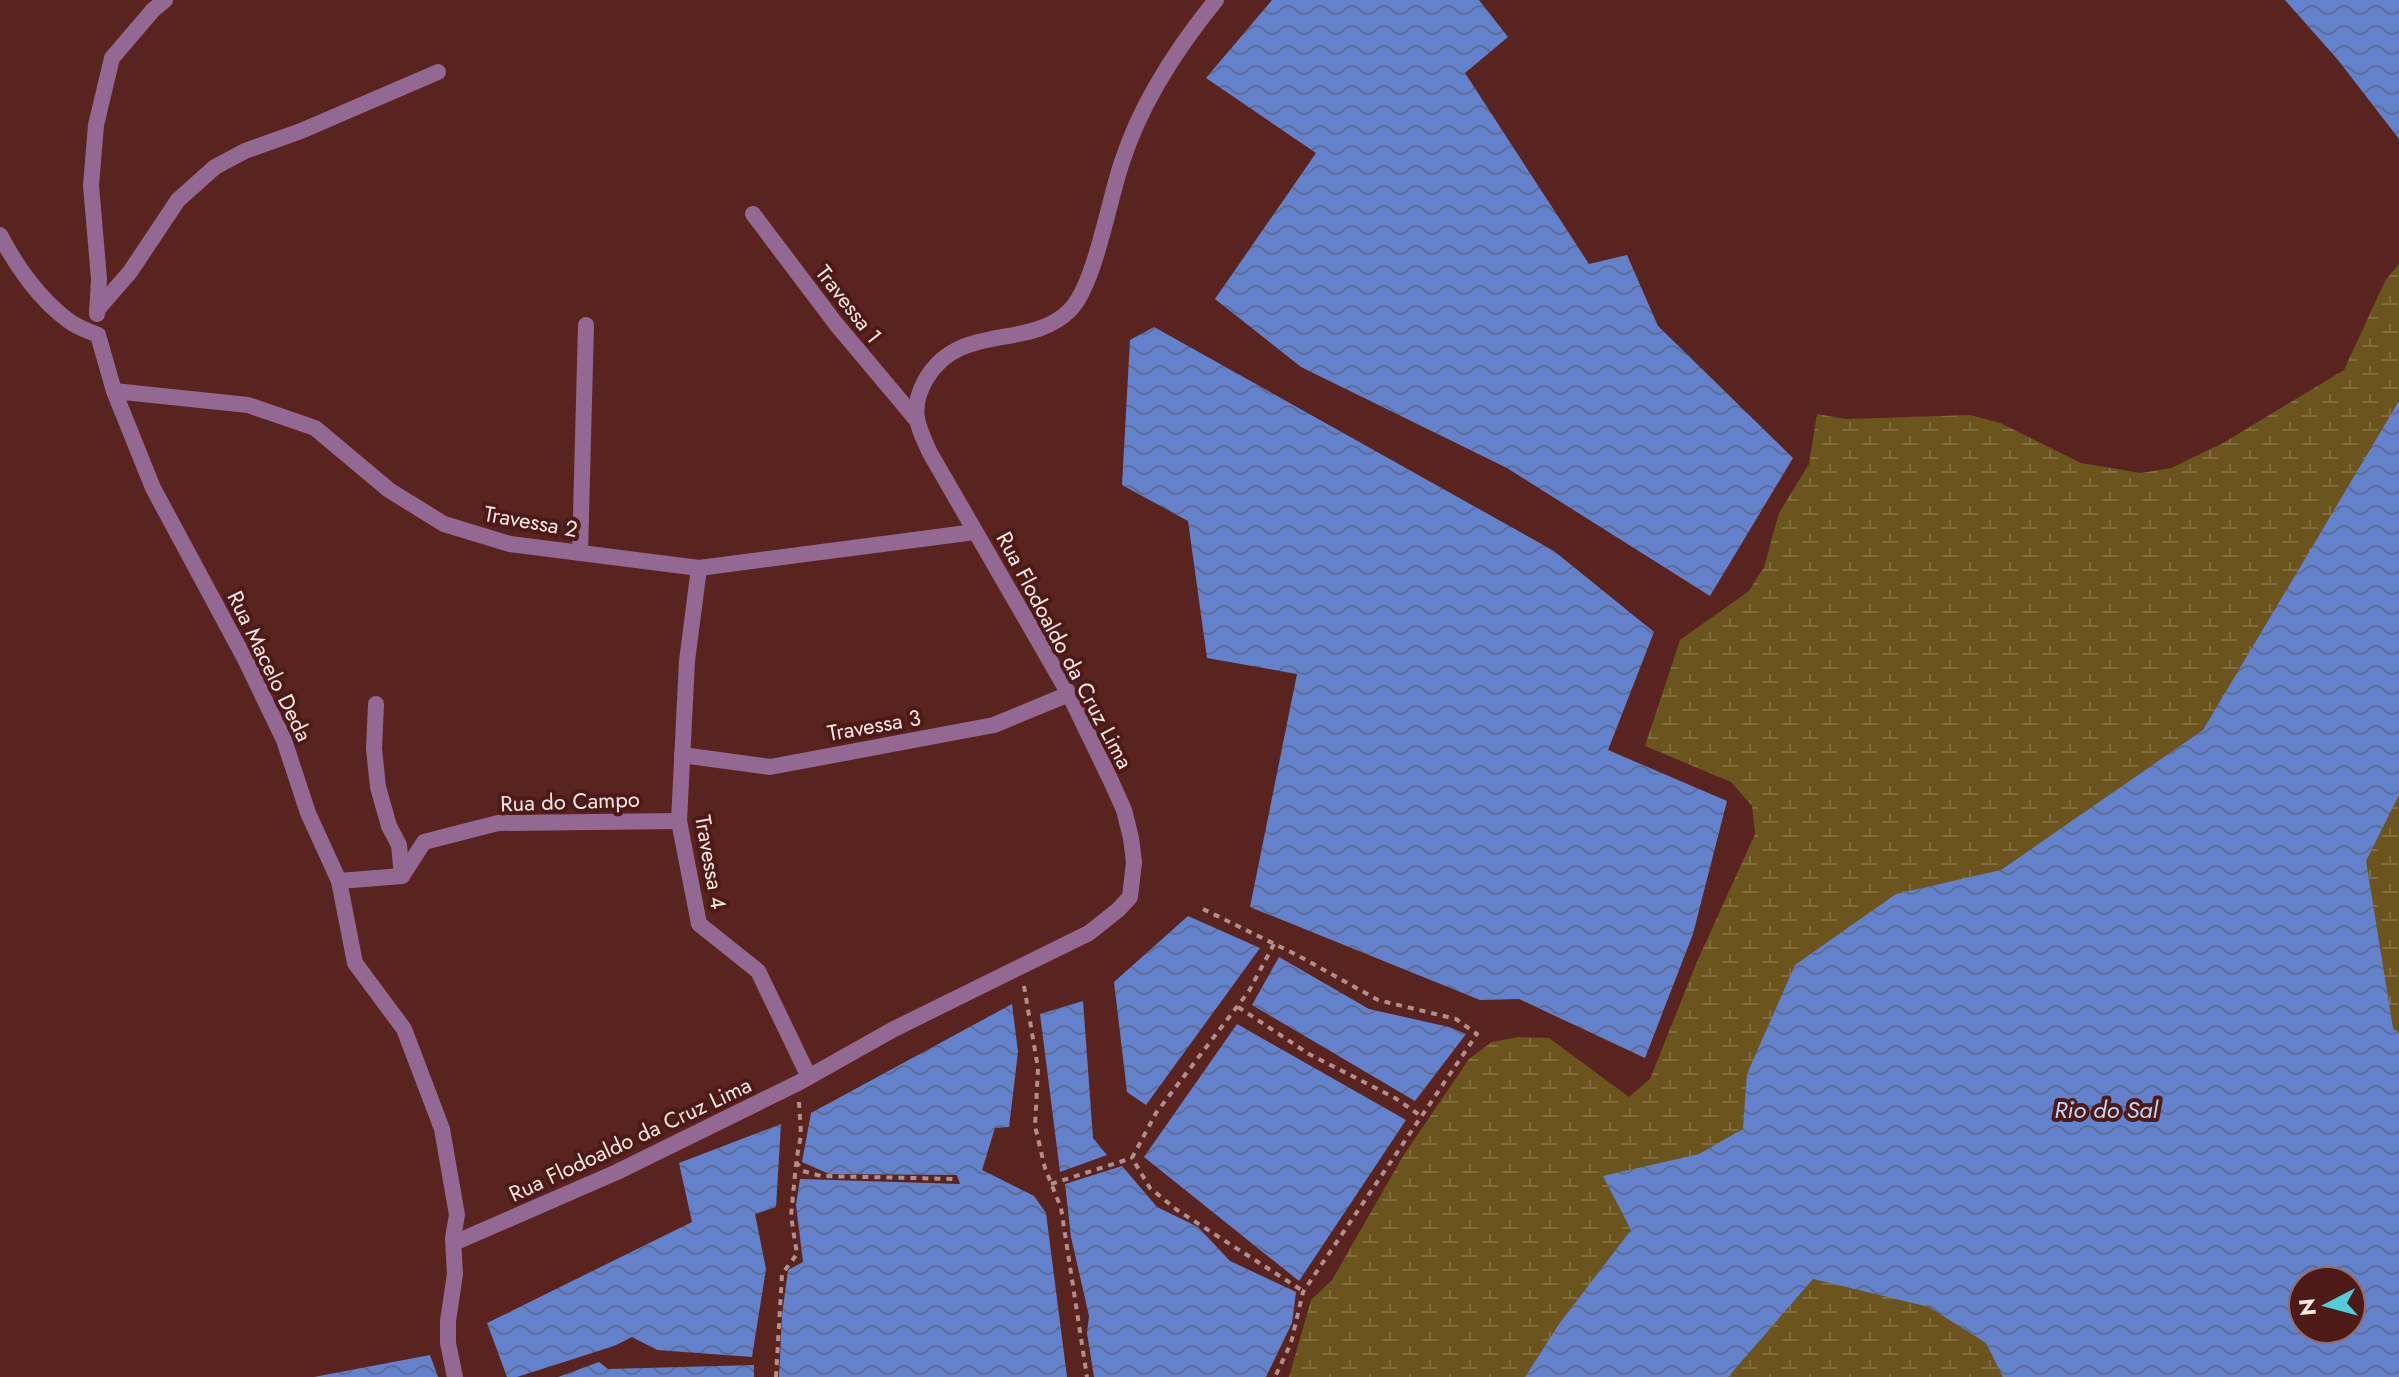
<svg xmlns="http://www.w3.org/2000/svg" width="2399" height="1377" viewBox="0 0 2399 1377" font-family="Jost,sans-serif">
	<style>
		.wetland { fill: url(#wetland-marsh); fill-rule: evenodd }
		.water { fill: url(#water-waves); fill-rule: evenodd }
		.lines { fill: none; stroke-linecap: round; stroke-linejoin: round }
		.path { stroke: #b38f8c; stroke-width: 4; stroke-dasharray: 6 6; stroke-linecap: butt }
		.minor { stroke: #936993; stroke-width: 16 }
		.labels { text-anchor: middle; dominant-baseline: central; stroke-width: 8; stroke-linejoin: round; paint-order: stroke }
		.street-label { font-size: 22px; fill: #fee9e6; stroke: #4d1a17 }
		.water-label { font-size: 24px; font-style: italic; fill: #c4d6fe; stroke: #4d1a17 }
	</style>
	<defs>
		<pattern id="wetland-marsh" width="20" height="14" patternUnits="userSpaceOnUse" patternTransform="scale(2)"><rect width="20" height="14" fill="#6b541d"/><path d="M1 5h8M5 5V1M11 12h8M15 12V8" fill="none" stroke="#816d3e"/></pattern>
		<pattern id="water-waves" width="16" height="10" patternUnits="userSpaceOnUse" patternTransform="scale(2)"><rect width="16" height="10" fill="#6482cb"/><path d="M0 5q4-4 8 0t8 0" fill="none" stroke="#5c6d9c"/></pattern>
	</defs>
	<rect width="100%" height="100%" fill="#592420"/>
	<path class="wetland" d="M2399,264V1377H1289L1311,1300L1332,1280L1403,1156L1469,1059L1492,1042L1518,1037L1549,1038L1629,1097L1650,1079L1696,964L1755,834L1752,806L1731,782L1645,746L1680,640L1749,591L1764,567L1779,513L1809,464L1817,414L1846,419L1970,415L2000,423L2081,463L2141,473L2171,468L2223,443L2344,370L2385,281ZM2303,1281H2351V1329H2303Z"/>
	<g class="water">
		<path d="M1272,0H1479L1508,37L1465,73L1589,264L1627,255L1658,326L1793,458L1710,596L1507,468L1301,367L1215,299L1316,153L1206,78Z"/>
		<path d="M2285,0H2399V139L2338,60Z"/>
		<path d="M1154,327L1554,551L1654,632L1608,750L1727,801L1693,934L1645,1058L1519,999L1480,1000L1250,907L1297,674L1207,658L1188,521L1122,485L1130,340Z"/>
		<path d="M2399,401V795L2366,861L2393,1028L2399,1034V1377H2003L1986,1343L1929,1307L1813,1279L1728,1377H1525L1559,1324L1631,1230L1603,1176L1699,1154L1743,1129L1747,1074L1795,965L1896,894L2001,870L2203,730ZM2303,1281H2351V1329H2303Z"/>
		<path d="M1188,916L1260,948L1146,1105L1127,1092L1114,982Z"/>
		<path d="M1279,957L1369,1009L1449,1027L1466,1034L1415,1101L1252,1005Z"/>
		<path d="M1083,1001L1093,1138L1107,1155L1060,1172L1040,1014Z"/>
		<path d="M1012,1004L1018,1052L1009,1127L995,1128L982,1170L1034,1196L1046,1213L1067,1377H779L782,1315L788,1270L803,1262L796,1205L800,1179L960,1184L957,1175L829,1174L802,1162L811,1113Z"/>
		<path d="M1237,1024L1406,1120L1299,1281L1144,1157Z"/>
		<path d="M781,1124L776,1207L755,1214L766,1269L752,1357L657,1350L632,1337L614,1346L517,1377H507L487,1323L692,1222L679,1163Z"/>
		<path d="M1122,1166L1157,1207L1198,1227L1230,1261L1296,1292L1292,1323L1266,1377H1094L1087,1333L1089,1316L1071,1237L1065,1184Z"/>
		<path d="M430,1355L438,1377H314Z"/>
		<path d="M599,1362L608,1369L754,1365V1377H558Z"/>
	</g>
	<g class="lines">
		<g class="path">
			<path d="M1203,909L1297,955L1378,1000L1456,1019L1477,1034L1303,1292L1291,1343L1275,1377"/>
			<path d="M1274,944L1249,991L1156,1113L1132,1158L1150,1188L1177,1210L1303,1291"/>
			<path d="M1024,986L1038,1068L1035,1126L1045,1168L1061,1208L1087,1377"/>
			<path d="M1238,1007L1309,1054L1395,1098L1421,1116"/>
			<path d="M799,1102L801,1135L796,1162L803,1171L821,1176L956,1179"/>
			<path d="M1051,1184L1132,1158"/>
			<path d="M776,1377L782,1274L797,1254L791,1216L796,1164"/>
		</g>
		<g class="minor">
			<path d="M753,214L836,324L915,418"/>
			<path d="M0,235C16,266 40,300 69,321C77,327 88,331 98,335L114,391L153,488L245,659L284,740L308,813L339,881L355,963L404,1029L442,1129L457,1215L453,1238L455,1274L448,1321V1343L455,1377"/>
			<path d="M97,310L130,272L178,200L215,167L245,151L301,131L438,72"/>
			<path d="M97,314L99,279L91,185L96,125L112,58L153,10L165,0"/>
			<path d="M114,391L248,405L315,428L389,490L444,524L510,544L699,568L975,532"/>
			<path d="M580,553L586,325"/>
			<path d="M699,568L687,661L679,821L699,924L758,971L809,1077"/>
			<path d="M376,704L374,749L378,787L389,826L399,845L402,876"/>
			<path d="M682,755L770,767L994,725L1069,694"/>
			<path d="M339,881L402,876L424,842L498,823L679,821"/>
			<path d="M454,1243L617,1172L798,1083L894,1029L1089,933L1118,910L1130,897L1134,862L1131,838L1124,810L1111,781L1069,694L930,453C917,425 909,409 926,379C960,321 1030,351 1070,310C1095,285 1109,199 1122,162C1141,103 1177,48 1216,0"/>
		</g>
	</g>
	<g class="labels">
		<g class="street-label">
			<text transform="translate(849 304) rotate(52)">Travessa 1</text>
			<text transform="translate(531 521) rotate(10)">Travessa 2</text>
			<text transform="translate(1065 650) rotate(62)">Rua Flodoaldo da Cruz Lima</text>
			<text transform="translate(270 666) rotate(64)">Rua Macelo Deda</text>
			<text transform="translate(874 725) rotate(-10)">Travessa 3</text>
			<text transform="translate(570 801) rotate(-2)">Rua do Campo</text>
			<text transform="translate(711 862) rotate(80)">Travessa 4</text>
			<text transform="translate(630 1139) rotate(-25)">Rua Flodoaldo da Cruz Lima</text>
		</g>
		<g class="water-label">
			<text x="2106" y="1109">Rio do Sal</text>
		</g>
	</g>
	<g transform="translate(2327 1305) rotate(264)"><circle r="38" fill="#4d1a17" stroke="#946d6a" stroke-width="2"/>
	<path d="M0-6L14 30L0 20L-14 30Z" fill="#52cbda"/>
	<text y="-12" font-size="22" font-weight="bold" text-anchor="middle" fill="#fee9e6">N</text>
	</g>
</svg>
